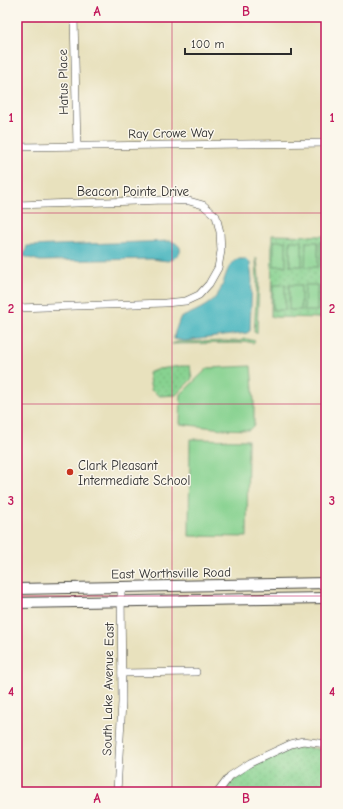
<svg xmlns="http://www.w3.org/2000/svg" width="343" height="809" viewBox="0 0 343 809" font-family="'Comic Neue',sans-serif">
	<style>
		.grass { fill: url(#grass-dots); stroke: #597e5e }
		.garden { fill: url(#garden-furrows); stroke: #597e5e }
		.pitch { fill: #87d290; stroke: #597e5e }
		.water { fill: #43b3bd; stroke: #376f74 }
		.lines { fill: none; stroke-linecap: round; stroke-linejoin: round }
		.minor-casing { stroke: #474641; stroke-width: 8 }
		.secondary-casing { stroke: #474641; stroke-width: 12 }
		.minor { stroke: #fff; stroke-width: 7 }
		.secondary { stroke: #fff; stroke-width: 10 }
		.grid { fill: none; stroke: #c2185b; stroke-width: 1; stroke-opacity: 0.55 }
		.poi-dot { fill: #c8321e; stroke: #fbf7ec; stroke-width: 1.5 }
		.labels { text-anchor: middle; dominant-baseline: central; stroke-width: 3; stroke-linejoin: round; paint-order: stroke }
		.street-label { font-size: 13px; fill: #2b2b2b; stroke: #fbf7ec }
		.poi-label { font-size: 13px; fill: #2b2b2b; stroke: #fbf7ec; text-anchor: start }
		.neatline { fill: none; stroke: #c2185b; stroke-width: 1.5 }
		.grid-label { font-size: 13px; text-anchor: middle; font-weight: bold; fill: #c2185b }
	</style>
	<defs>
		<pattern id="grass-dots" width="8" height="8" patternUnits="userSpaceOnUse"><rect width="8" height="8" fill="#87d290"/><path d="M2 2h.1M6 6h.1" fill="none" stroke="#75b47c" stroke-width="1.8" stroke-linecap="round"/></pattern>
		<pattern id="garden-furrows" width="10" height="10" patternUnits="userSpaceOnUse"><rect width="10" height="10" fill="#87d290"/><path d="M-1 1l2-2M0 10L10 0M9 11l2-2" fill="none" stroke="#75b47c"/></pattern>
	</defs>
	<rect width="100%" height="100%" fill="#fbf7ec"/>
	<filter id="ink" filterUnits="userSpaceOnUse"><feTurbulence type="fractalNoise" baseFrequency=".025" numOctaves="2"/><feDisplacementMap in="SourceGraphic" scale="8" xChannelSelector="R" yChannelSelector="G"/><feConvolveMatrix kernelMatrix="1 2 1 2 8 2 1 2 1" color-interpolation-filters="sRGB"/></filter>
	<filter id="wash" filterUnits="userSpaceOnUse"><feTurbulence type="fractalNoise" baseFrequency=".012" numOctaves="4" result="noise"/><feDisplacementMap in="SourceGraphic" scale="16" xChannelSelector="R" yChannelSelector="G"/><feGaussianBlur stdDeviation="0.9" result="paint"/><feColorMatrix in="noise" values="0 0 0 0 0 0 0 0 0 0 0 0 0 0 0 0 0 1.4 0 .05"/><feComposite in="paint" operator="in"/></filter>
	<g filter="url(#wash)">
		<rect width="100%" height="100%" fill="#e8e1bd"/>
		<g class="grass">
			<path d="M272,235L326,236V318L271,317Z"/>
			<path d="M181,366H190L192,379L176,395L160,396L151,390L148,373L158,369Z"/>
			<path d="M305,747L326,750V782L324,792H225L228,786L245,770L282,752L295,748Z"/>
		</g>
		<g class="garden">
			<path d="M256,258L257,259L259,278L257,333H256L254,332L257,285Z"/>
			<path d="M244,339H247L255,341L253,343L244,341L241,343L172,344L177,342L240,341Z"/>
		</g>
		<g class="pitch">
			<rect x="274" y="241" width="12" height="25"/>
			<rect x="290" y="241" width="12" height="25"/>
			<path d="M306,242H318V267H305Z"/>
			<rect x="321" y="242" width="5" height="25"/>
			<rect x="273" y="285" width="12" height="25"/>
			<rect x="289" y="285" width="12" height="25"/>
			<path d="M305,285H317V311H304Z"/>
			<rect x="320" y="286" width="6" height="25"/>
			<path d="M251,366L254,401V425L249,430L223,429L180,424L181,394L208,368Z"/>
			<path d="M190,439L248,440L247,537L189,536Z"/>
		</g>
		<g class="water">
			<path d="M171,241C187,247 180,256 168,261L151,259L40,261L29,258L24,256L27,246Z"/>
			<path d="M237,259H246L250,263L252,280L250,331L247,333L184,341L174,339L175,332L180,318C193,312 210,306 218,294C226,282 224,268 237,259Z"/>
		</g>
	</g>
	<g filter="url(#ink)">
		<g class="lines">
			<g class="minor-casing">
				<g id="minor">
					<path d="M74,17L77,146"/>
					<path d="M17,147L326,143"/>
					<path d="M17,205L165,200L189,201L203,205L216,216L220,232L221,251L218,268L209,284L199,295L186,301L165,303L17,308"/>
					<path d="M122,673L196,672"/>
					<path d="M117,792L122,702L121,587"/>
					<path d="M218,792L230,776L250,763L291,744L303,741L326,744"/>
				</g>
			</g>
			<g class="secondary-casing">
				<g id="secondary">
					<path d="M17,589L326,583"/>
					<path d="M17,603L326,598"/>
				</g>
			</g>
			<use href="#minor" class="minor"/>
			<use href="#secondary" class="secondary"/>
		</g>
	</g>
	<path class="grid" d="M172,17V792M17,213H326M17,404H326M17,596H326"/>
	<circle class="poi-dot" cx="70" cy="472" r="4"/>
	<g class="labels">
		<g class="street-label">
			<text transform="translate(63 82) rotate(-91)">Hatus Place</text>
			<text transform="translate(171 133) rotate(-1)">Ray Crowe Way</text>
			<text x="133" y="191">Beacon Pointe Drive</text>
			<text transform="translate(171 573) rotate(-1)">East Worthsville Road</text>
			<text transform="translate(108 689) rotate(-89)">South Lake Avenue East</text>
		</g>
		<g class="poi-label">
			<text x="78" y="465">Clark Pleasant<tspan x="78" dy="15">Intermediate School</tspan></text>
		</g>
	</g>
	<rect width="343" height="809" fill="none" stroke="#fbf7ec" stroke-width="44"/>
	<path d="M185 48v6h106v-6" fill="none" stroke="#2b2b2b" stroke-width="2"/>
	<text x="191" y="48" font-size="12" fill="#2b2b2b" stroke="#fbf7ec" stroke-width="3" paint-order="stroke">100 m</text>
	<rect x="22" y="22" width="299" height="765" class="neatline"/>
	<g class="grid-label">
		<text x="97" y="16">A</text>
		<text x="246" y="16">B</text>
		<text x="11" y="122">1</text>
		<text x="332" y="122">1</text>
		<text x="11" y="313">2</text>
		<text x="332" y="313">2</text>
		<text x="11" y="505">3</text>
		<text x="332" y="505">3</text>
		<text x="11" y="696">4</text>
		<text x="332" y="696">4</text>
		<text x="97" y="803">A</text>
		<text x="246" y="803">B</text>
	</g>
</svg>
